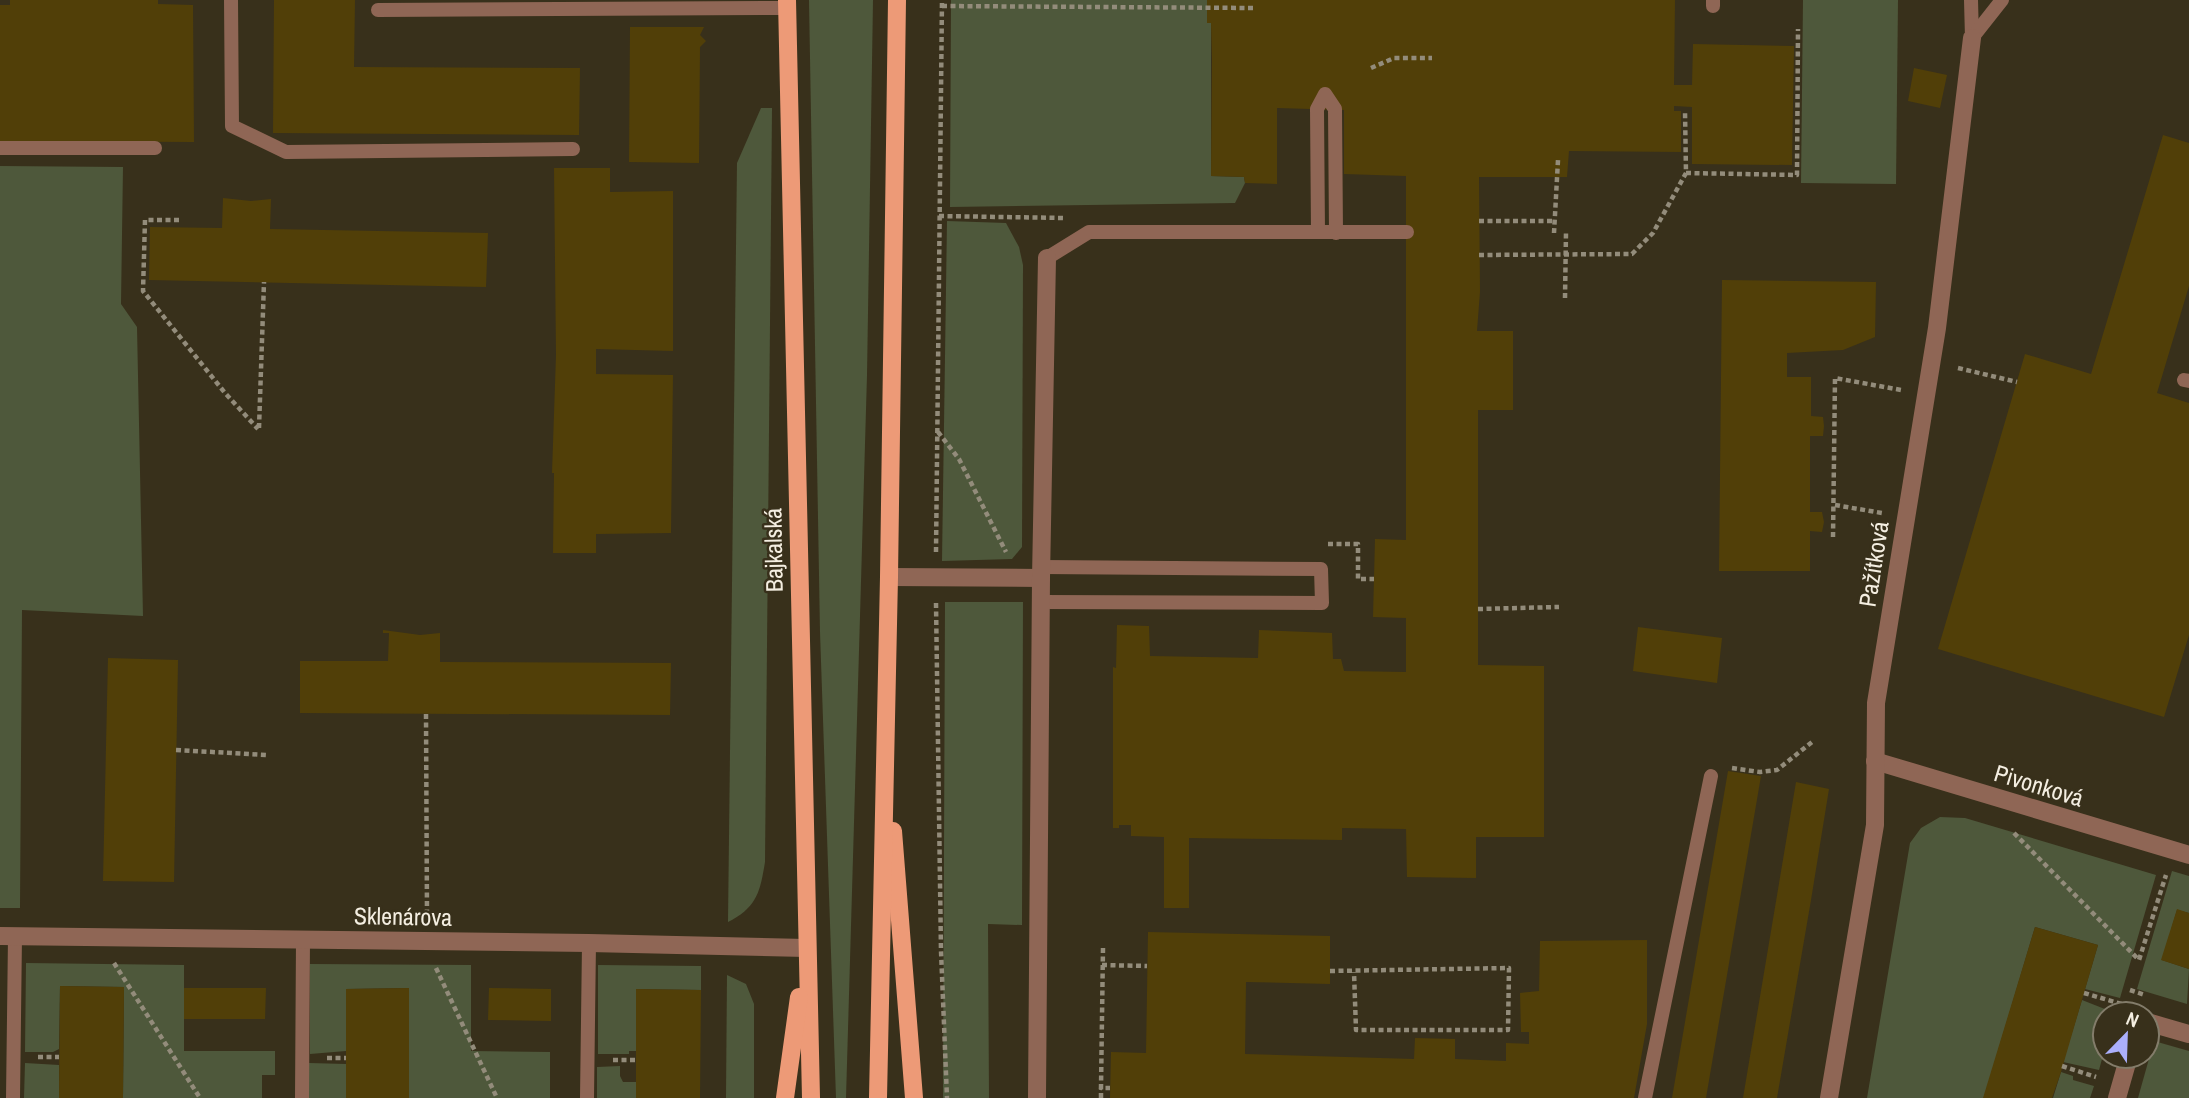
<svg xmlns="http://www.w3.org/2000/svg" width="2189" height="1098" viewBox="0 0 2189 1098" font-family="'Archivo Narrow',sans-serif">
	<style>
		.green { fill: #4e583b }
		.building { fill: #513f08 }
		.lines { fill: none; stroke-linecap: round; stroke-linejoin: round }
		.path { stroke: #938c7b; stroke-width: 4.5; stroke-dasharray: 5 3.5; stroke-linecap: butt }
		.lane { stroke: #8f6655; stroke-width: 14 }
		.street { stroke: #8f6655; stroke-width: 18 }
		.primary { stroke: #ed9a77; stroke-width: 18 }
		.labels { text-anchor: middle; dominant-baseline: central; stroke-width: 5; stroke-linejoin: round; paint-order: stroke }
		.street-label { font-size: 24px; fill: #f4eee1; stroke: #38301b }
	</style>
	<rect width="100%" height="100%" fill="#38301b"/>
	<g class="green">
		<path d="M809,0H873L867,375L846,1098H836L820,632Z"/>
		<path d="M951,0H1207V23H1211V176L1244,177L1245,183L1235,203L950,207Z"/>
		<path d="M1803,0H1898L1896,184L1801,183Z"/>
		<path d="M761,108H772L765,862C760,892 757,907 728,922L737,163Z"/>
		<path d="M0,166L123,167L121,304L137,327L143,616L22,610L20,908H0Z"/>
		<path d="M947,221L1006,223L1019,247L1023,265L1022,547L1012,559L942,561Z"/>
		<path d="M945,602H1023L1022,925L988,924L989,1098H943Z"/>
		<path d="M1940,817L1965,818L2156,875L2120,998L2085,989L2098,945L2035,927L1984,1098H1867L1910,843L1921,828Z"/>
		<path d="M2172,871L2189,876V913L2177,910L2162,960L2189,969L2187,1004L2137,989Z"/>
		<path d="M26,963L184,965V1051H275V1075H262V1098H123L124,987L60,986L59,1049L53,1052H25Z"/>
		<path d="M310,964L471,965V1051L550,1052V1098H409V988L347,989L346,1051L310,1054Z"/>
		<path d="M598,965L701,966V990L636,989V1051H629V1054H598Z"/>
		<path d="M727,975L746,984L754,1004V1098H726Z"/>
		<path d="M2082,1000L2115,1013L2105,1014V1048L2099,1070L2063,1062Z"/>
		<path d="M2154,1041L2189,1051V1098H2138Z"/>
		<path d="M25,1063L59,1065V1098H24Z"/>
		<path d="M309,1063L346,1064V1098H309Z"/>
		<path d="M620,1066V1076L623,1082H636V1098H597V1067Z"/>
		<path d="M2061,1072L2073,1076V1080L2094,1086L2090,1098H2053Z"/>
	</g>
	<g class="building">
		<path d="M10,0H158V4L193,5L194,142L0,141V5H10Z"/>
		<path d="M274,0H355L354,67L580,68L579,135L273,133Z"/>
		<path d="M1207,0H1675L1674,85H1692L1693,44L1794,46L1792,165L1692,164V107L1674,106V111H1681V152L1569,151L1567,177H1479L1480,292L1477,331H1513V410H1478V665L1544,666V837H1476V878L1407,877L1406,829L1342,828V840L1189,838V908H1164V837L1131,836V825H1119V828H1113V667L1116,668L1117,625L1149,626L1150,656L1258,658L1259,630L1332,633L1333,659H1341L1344,671L1406,672V618L1373,617L1375,539L1406,540V176L1344,174V110L1277,108V184L1245,183L1244,177L1211,176L1212,59L1211,23H1207Z"/>
		<path d="M630,27H704L700,35L706,41L700,47L699,163L629,162Z"/>
		<path d="M1914,68L1947,75L1940,108L1908,101Z"/>
		<path d="M2163,135L2189,143V286L2157,393L2189,403V635L2164,717L1938,649L2025,354L2091,374Z"/>
		<path d="M554,168H610V192L673,191V351L596,349V374L673,375L671,533L596,534V553H553L554,473H552L556,355Z"/>
		<path d="M223,198L251,201L271,199L270,229L488,233L486,287L149,280L150,227L222,228Z"/>
		<path d="M1722,280L1876,282L1875,337L1843,350L1787,353V377H1811V416L1823,417L1824,426L1823,436H1810V512H1822L1824,522L1822,532L1810,531V571H1719Z"/>
		<path d="M1638,627L1722,638L1717,683L1633,671Z"/>
		<path d="M383,630L420,635L440,633V662L671,663L670,715L300,713V661H388L389,633H383Z"/>
		<path d="M108,658L178,660L174,882L103,881Z"/>
		<path d="M1728,771L1761,776L1706,1098H1672Z"/>
		<path d="M1796,782L1829,789L1811,900L1777,1098H1743Z"/>
		<path d="M2177,909L2189,913V969L2161,960Z"/>
		<path d="M2035,927L2098,945L2061,1072L2052,1098H1983Z"/>
		<path d="M1148,932L1330,936V984L1246,982L1245,1054L1414,1059L1415,1038L1455,1039V1059L1506,1061V1043L1529,1044V1032H1521L1520,993L1539,991L1540,941L1647,940V1024L1634,1098H1110L1111,1052L1146,1053Z"/>
		<path d="M60,986L124,987L123,1098H59Z"/>
		<path d="M184,988H266L265,1019H184Z"/>
		<path d="M409,988V1098H346V989Z"/>
		<path d="M489,988L551,989V1021L488,1020Z"/>
		<path d="M636,989L701,990L700,1098H636Z"/>
	</g>
	<g class="lines">
		<g class="path">
			<path d="M942,6L1254,8"/>
			<path d="M1371,68L1394,58H1432"/>
			<path d="M1686,173L1797,175L1798,29"/>
			<path d="M939,216L1065,218"/>
			<path d="M179,220H145L143,291L225,393L258,429"/>
			<path d="M1479,221H1555"/>
			<path d="M1554,233L1558,160"/>
			<path d="M1479,255L1632,254L1653,233L1686,173L1685,111"/>
			<path d="M1565,298L1566,232"/>
			<path d="M1958,368L2017,382"/>
			<path d="M259,428L264,282"/>
			<path d="M938,432L959,459L1006,552"/>
			<path d="M1835,505L1882,513"/>
			<path d="M1833,537L1835,378L1901,390"/>
			<path d="M1328,544H1358V579H1374"/>
			<path d="M936,552L942,0"/>
			<path d="M936,603L941,951L947,1098"/>
			<path d="M1478,609L1559,607"/>
			<path d="M426,714L427,916"/>
			<path d="M176,750L267,755"/>
			<path d="M1732,768L1760,772L1777,770L1812,742"/>
			<path d="M2014,833L2139,960L2166,875"/>
			<path d="M1103,948L1101,1088H1110"/>
			<path d="M114,963L200,1098"/>
			<path d="M1102,965L1147,966"/>
			<path d="M436,968L497,1098"/>
			<path d="M1330,971L1509,968L1508,1030H1356L1354,972"/>
			<path d="M2130,990L2145,995"/>
			<path d="M2084,993L2125,1005"/>
			<path d="M38,1057H59"/>
			<path d="M327,1058H346"/>
			<path d="M613,1060H636"/>
			<path d="M2062,1066L2096,1077"/>
			<path d="M1101,1098V1088"/>
		</g>
		<g class="lane">
			<path d="M231,0L232,126L286,152L573,149"/>
			<path d="M1971,0L1972,38"/>
			<path d="M1713,6V0"/>
			<path d="M378,10L787,8"/>
			<path d="M1972,38L2002,0"/>
			<path d="M0,148H155"/>
			<path d="M1318,232L1317,109L1325,94L1335,109L1336,233"/>
			<path d="M1047,258L1089,232H1407"/>
			<path d="M2184,380L2189,381"/>
			<path d="M1041,602L1322,603L1321,569L1041,567"/>
			<path d="M13,1098L15,936"/>
			<path d="M302,1098L303,939"/>
			<path d="M587,1098L589,943"/>
			<path d="M1645,1098L1711,776"/>
		</g>
		<g class="street">
			<path d="M889,577L1041,578"/>
			<path d="M1875,761L2189,855"/>
			<path d="M0,936L589,943L806,948"/>
			<path d="M2147,1022L2189,1034"/>
			<path d="M1037,1098L1041,578L1047,258"/>
			<path d="M1829,1098L1875,825L1876,703L1937,328L1972,38"/>
			<path d="M2117,1098L2129,1056"/>
		</g>
		<g class="primary">
			<path d="M787,0L811,1098"/>
			<path d="M893,831L914,1098"/>
			<path d="M785,1098L799,997"/>
			<path d="M878,1098L889,577L897,0"/>
		</g>
	</g>
	<g class="labels">
		<g class="street-label">
			<text transform="translate(773 550) rotate(-91)">Bajkalská</text>
			<text transform="translate(1873 564) rotate(-81)">Pažítková</text>
			<text transform="translate(2039 785) rotate(17)">Pivonková</text>
			<text transform="translate(403 916) rotate(1)">Sklenárova</text>
		</g>
	</g>
	<g transform="translate(2126 1035) rotate(23)"><circle r="33" fill="#38301b" stroke="#837c6a" stroke-width="2"/>
	<path d="M0-5L12 26L0 18L-12 26Z" fill="#abaffb"/>
	<text y="-10" font-size="19" font-weight="bold" text-anchor="middle" fill="#f4eee1">N</text>
	</g>
</svg>
